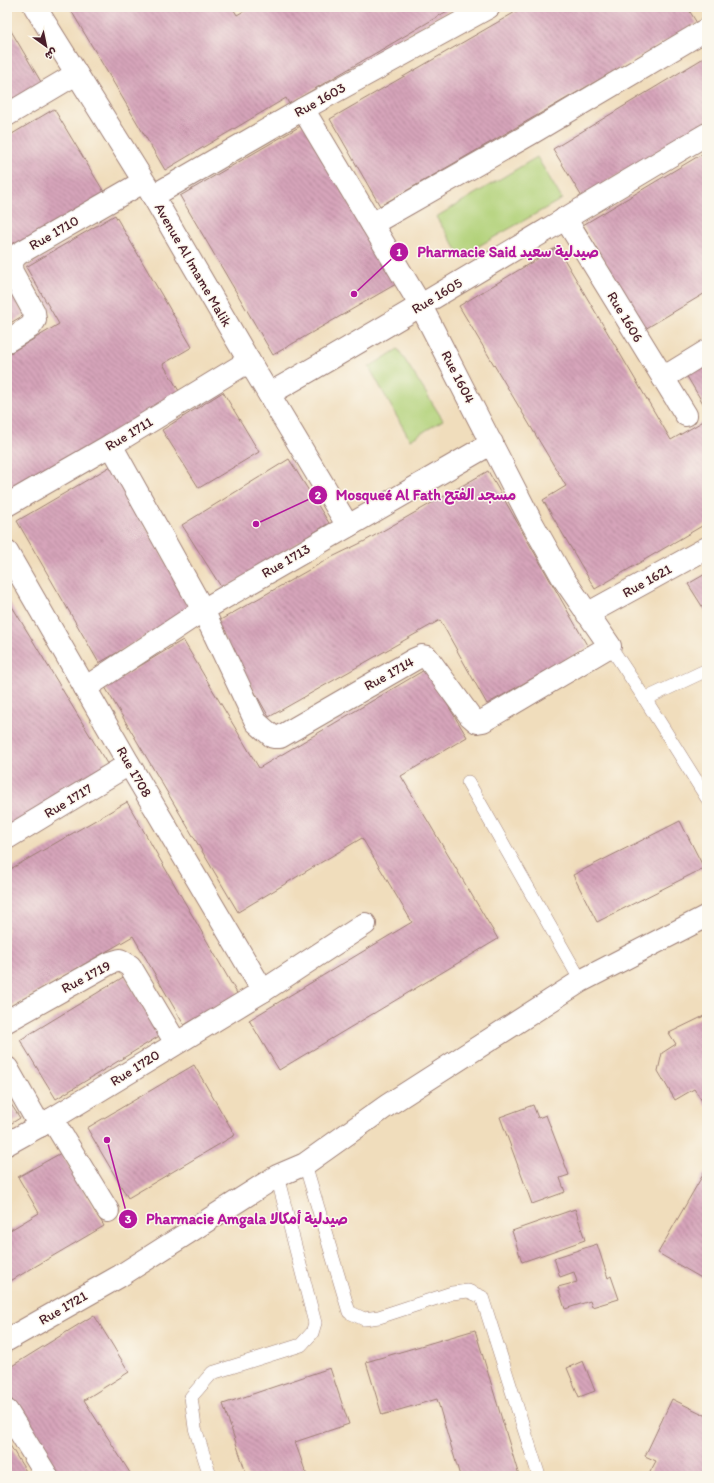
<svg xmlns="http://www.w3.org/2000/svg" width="714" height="1483" viewBox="0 0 714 1483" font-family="Itim,'Playpen Sans Arabic',sans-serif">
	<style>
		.green { fill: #b1d178; stroke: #7e7852 }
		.building { fill: url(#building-back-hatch) }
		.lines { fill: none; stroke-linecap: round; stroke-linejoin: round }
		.lane-casing { stroke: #9d7e74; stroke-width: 14 }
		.street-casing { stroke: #9d7e74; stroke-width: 24 }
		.lane { stroke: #fff; stroke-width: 13 }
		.street { stroke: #fff; stroke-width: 22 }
		.labels { text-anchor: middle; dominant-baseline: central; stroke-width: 3; stroke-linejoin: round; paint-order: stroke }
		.street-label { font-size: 14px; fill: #4a1f2b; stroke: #fbf7ec }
		.leader { fill: none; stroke: #b5179e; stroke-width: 1.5 }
		.callout-dot { fill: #b5179e; stroke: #fbf7ec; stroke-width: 1.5 }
		.mark-label { font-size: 12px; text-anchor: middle; font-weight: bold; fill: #fff }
		.callout-label { font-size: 15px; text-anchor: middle; font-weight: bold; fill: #b5179e; stroke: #fbf7ec; stroke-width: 3; stroke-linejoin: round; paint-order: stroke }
	</style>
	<defs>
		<pattern id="building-back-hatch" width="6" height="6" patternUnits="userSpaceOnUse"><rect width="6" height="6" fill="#d6a4ba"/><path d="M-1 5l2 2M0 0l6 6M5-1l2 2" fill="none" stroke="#b08597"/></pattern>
	</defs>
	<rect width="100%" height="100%" fill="#fbf7ec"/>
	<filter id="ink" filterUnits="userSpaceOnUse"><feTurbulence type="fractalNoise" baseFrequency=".025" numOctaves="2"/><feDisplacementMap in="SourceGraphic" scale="8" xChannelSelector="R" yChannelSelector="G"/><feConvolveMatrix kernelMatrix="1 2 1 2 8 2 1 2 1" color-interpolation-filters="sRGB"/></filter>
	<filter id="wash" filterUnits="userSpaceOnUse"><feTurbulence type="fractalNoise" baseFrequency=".012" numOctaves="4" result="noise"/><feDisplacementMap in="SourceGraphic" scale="16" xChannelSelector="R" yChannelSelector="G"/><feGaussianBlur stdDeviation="0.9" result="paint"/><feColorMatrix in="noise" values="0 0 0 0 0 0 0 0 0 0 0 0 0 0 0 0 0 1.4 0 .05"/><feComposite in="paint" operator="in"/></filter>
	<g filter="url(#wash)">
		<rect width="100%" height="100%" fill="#f0ddbc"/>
		<g class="green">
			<path d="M537,157L562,199L461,256L436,217Z"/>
			<path d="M398,349L443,420L410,440L369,367Z"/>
		</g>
		<g id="blocks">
			<g class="building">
				<path d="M69,7H232L237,15L251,7H454L289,104L286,98L165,170Z"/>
				<path d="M524,7H687L697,23L380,206L330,119Z"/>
				<path d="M7,24L44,87L7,109Z"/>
				<path d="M707,56V121L582,197L553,149Z"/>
				<path d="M54,109L107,197L7,257V137Z"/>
				<path d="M304,124L396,284L273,355L180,196Z"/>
				<path d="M707,151V292L645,329L583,225Z"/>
				<path d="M115,215L192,347L163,364L182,396L7,498V355L59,324L26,267Z"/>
				<path d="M557,247L671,440L707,419V523L595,589L543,500L566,486L459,306Z"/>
				<path d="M7,287L24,315L7,325Z"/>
				<path d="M707,360V410L685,373Z"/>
				<path d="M223,392L259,452L199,488L162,430Z"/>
				<path d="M289,459L329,523L223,590L182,525Z"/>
				<path d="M111,466L193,609L99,663L17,521Z"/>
				<path d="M488,471L588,647L487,704L440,620L269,717L215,623L330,558L365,541Z"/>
				<path d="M707,573V614L688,584Z"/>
				<path d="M7,598L109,767L7,830Z"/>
				<path d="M183,640L259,768L426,669L467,737L401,776L498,939L279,1070L249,1020L412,922L362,838L238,912L105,687Z"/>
				<path d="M127,802L238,995L184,1025L133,936L7,1009V871Z"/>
				<path d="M680,821L704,868L597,922L573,875Z"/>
				<path d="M125,976L161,1035L56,1099L20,1040Z"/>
				<path d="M704,1016L707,1022V1104L705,1105L694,1089L675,1100L658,1071L662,1053L676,1044L669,1033Z"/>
				<path d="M194,1065L235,1135L128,1198L87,1128Z"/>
				<path d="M7,1098L20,1118L7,1126Z"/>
				<path d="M533,1105L538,1118L546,1115L569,1175L560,1178L565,1192L532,1204L500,1117Z"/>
				<path d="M61,1153L104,1226L7,1283V1232L39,1213L18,1177Z"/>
				<path d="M704,1173L707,1175V1276L705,1280L658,1253Z"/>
				<path d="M575,1209L585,1240L522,1262L512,1231Z"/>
				<path d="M597,1244L608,1278L611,1276L619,1299L592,1307L590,1301L565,1309L558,1287L577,1282L574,1272L560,1277L554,1258Z"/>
				<path d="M94,1315L129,1372L84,1400L132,1476H59L7,1392V1369Z"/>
				<path d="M475,1330L519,1476H460L437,1399L382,1415L366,1362Z"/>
				<path d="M583,1361L595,1391L579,1397L567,1368Z"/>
				<path d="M330,1368L349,1424L295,1442L307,1476H247L223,1404Z"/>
				<path d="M672,1399L707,1416V1476H648L656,1461L645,1456Z"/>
				<path d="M7,1440L17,1457L29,1476H7Z"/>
			</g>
		</g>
	</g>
	<g filter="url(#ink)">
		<use href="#blocks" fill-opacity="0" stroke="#9d7e74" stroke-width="1"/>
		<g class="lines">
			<g class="lane-casing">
				<g id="lane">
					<path d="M610,646L645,699"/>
					<path d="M707,670L645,699L707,798"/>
					<path d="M468,782L581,981"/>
					<path d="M305,1164L349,1312L364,1319L379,1317L452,1293L468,1291L482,1297L539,1476"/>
					<path d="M210,1476L195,1428L191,1397L212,1373L301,1345L312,1333L315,1323L277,1176"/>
				</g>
			</g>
			<g class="street-casing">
				<g id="street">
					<path d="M35,7L153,196L249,361L348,526"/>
					<path d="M7,115L76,74"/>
					<path d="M153,196L303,109L489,7"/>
					<path d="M565,218L686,415"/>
					<path d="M372,224L530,134L707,29"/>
					<path d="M7,341L30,327L35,320L34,312L12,272C10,264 12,260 18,254L143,182"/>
					<path d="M663,378L707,351"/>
					<path d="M269,394C417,310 561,220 707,134"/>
					<path d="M111,445L203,610L256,722L273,737H280L415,659L422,656L427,657L470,716L477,722L483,721L610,646L563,578L531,521L421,306L303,109"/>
					<path d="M7,505L111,445L249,361"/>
					<path d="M7,552L129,764L263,991"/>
					<path d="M587,614L707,548"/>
					<path d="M85,688L203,610L492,443"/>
					<path d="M7,838L129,764"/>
					<path d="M7,1021L110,963L120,960L130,966L176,1043"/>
					<path d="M7,1068L40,1126"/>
					<path d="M52,1119L108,1211"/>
					<path d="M7,1144L52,1119L263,991L365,924"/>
					<path d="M7,1340L120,1276L277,1176L305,1164L388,1105L581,981L707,916"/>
					<path d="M7,1411L47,1476"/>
				</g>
			</g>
			<use href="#lane" class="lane"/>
			<use href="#street" class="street"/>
		</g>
	</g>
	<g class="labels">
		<g class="street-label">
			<text transform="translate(320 100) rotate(-29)">Rue 1603</text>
			<text transform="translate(54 233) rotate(-30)">Rue 1710</text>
			<text transform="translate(193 265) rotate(60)">Avenue Al Imame Malik</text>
			<text transform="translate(437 296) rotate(-31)">Rue 1605</text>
			<text transform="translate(625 317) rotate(59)">Rue 1606</text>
			<text transform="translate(458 377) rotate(63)">Rue 1604</text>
			<text transform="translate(129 434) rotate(-31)">Rue 1711</text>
			<text transform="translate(286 561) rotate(-30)">Rue 1713</text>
			<text transform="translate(647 581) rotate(-29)">Rue 1621</text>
			<text transform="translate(389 674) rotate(-29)">Rue 1714</text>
			<text transform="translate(134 772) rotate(60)">Rue 1708</text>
			<text transform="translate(68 801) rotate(-31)">Rue 1717</text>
			<text transform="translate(86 977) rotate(-28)">Rue 1719</text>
			<text transform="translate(135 1068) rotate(-32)">Rue 1720</text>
			<text transform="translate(63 1308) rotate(-30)">Rue 1721</text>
		</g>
	</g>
	<path class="leader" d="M354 294L399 252M256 524L318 495M107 1140L128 1219"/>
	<g class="callout-dot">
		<circle cx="354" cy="294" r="4"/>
		<circle cx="256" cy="524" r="4"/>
		<circle cx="107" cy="1140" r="4"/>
		<circle cx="399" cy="252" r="10"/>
		<circle cx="318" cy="495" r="10"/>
		<circle cx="128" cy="1219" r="10"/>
	</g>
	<g class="mark-label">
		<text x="399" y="256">1</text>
		<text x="318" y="499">2</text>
		<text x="128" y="1223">3</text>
	</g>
	<g class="callout-label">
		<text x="508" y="257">Pharmacie Said صيدلية سعيد</text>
		<text x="426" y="500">Mosqueé Al Fath مسجد الفتح</text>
		<text x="247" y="1224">Pharmacie Amgala صيدلية أمكالا</text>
	</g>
	<rect width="714" height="1483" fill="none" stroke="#fbf7ec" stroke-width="24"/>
	<g transform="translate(46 46) rotate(147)" stroke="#fbf7ec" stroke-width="3" paint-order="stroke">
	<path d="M0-3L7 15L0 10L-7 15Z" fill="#4a1f2b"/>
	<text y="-6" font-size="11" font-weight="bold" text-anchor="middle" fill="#4a1f2b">ش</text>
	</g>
</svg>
